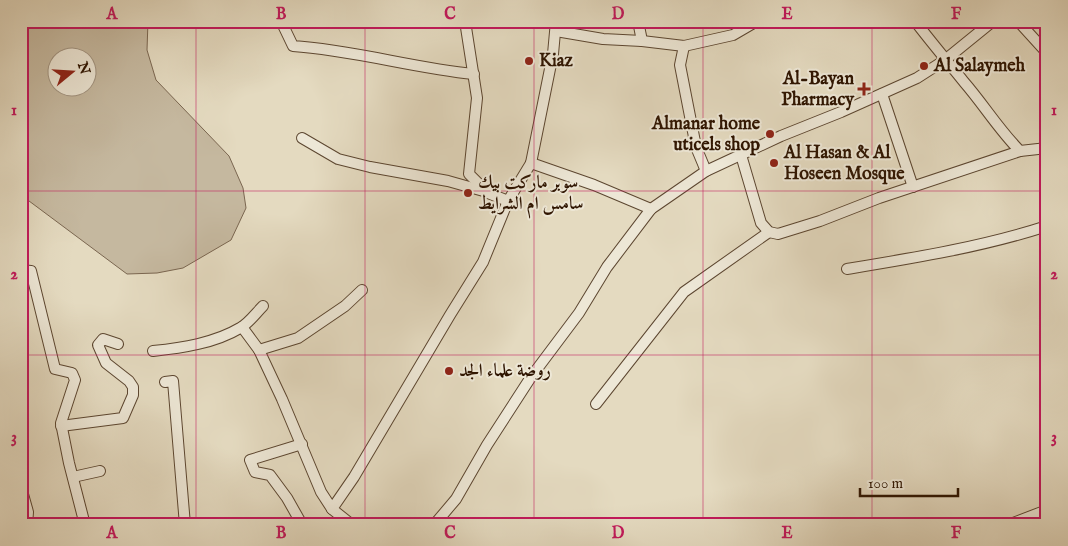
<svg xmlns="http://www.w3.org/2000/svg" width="1068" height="546" viewBox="0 0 1068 546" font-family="'IM FELL English',Amiri,serif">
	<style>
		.grass { fill: #c5b89f; stroke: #7a6650; fill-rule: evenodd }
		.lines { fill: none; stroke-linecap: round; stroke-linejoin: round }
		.minor-casing { stroke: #5c4630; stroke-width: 12 }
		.minor { stroke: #ede7d6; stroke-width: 10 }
		.grid { fill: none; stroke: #c2185b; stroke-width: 1; stroke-opacity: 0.55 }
		.poi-dot { fill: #8f2418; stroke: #ede7d6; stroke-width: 2 }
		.labels { text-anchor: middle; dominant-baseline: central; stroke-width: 4; stroke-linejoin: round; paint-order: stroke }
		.poi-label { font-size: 18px; font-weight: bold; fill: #2e1400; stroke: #ede7d6; text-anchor: start }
		.neatline { fill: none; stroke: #c2185b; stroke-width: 2 }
		.grid-label { font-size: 16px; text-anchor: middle; font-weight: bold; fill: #c2185b }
	</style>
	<rect width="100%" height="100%" fill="#e4dac0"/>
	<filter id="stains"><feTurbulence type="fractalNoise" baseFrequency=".004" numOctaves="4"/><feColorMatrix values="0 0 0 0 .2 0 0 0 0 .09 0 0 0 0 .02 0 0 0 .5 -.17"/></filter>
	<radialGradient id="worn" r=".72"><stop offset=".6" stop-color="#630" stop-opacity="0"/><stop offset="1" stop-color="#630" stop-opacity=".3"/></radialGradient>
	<path class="grass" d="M21,21H148L147,50L156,80L229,156L243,188L246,208L231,240L183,268L157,273L127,274L21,195ZM58,58H88V88H58Z"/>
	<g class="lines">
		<g class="minor-casing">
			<g id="minor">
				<path d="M281,21L293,46C354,50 413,68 474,74"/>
				<path d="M465,21L477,98L469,174L488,193L508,201"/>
				<path d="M556,21L553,54L531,163L594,185L651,209"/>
				<path d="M638,21L642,41"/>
				<path d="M915,21C931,42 948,62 964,82C984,105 999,130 1020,151L1047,148"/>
				<path d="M1018,21L1047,53"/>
				<path d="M556,31L603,39L642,41L684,46L733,35L757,21"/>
				<path d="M684,46L680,65L696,147L706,171"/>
				<path d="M882,94L913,187"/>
				<path d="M302,138L338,159L370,167L448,181L487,192"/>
				<path d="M741,155L761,223L769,232L778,234L820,221L879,198L1020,151"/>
				<path d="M847,269C914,258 982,247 1047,226"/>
				<path d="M21,270L31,271L55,369L72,373L75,380L61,423L69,463L85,525"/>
				<path d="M242,327L259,350"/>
				<path d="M153,351C182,348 215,343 240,328C249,323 256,313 263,306"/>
				<path d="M165,382L173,381L185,525"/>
				<path d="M596,404L684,292L769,232"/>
				<path d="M61,426L123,418L133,395V387L129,381L106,363L98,345L103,339L118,344"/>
				<path d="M73,477L100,471"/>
				<path d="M21,487L28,512L27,525"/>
				<path d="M332,509L321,492L282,399L259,350L298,338L345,306L362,290"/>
				<path d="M297,525L300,521L287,498L270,475L255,472L250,460L302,444"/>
				<path d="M352,525L332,509L354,477L450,315L483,262L508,201L531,163"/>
				<path d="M434,525L456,499L487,445L531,377L579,313L607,267L651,209L706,171L781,136L841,112L917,78L945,60L993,21"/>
				<path d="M1003,525L1013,523L1047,510"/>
			</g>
		</g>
		<use href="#minor" class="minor"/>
	</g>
	<path class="grid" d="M196,21V525M365,21V525M534,21V525M703,21V525M872,21V525M21,191H1047M21,355H1047"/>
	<g class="poi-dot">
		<circle cx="529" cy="61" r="5"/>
		<circle cx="924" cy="66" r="5"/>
		<path d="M861.5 81.5h5v5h5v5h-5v5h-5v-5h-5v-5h5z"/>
		<circle cx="770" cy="134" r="5"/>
		<circle cx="774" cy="163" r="5"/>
		<circle cx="468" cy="193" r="5"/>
		<circle cx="449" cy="371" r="5"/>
	</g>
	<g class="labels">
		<g class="poi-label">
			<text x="539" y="61">Kiaz</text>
			<text x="934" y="66">Al Salaymeh</text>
			<text x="854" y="79" text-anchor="end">Al-Bayan<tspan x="854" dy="21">Pharmacy</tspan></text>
			<text x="760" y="124" text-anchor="end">Almanar home<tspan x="760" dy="21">uticels shop</tspan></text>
			<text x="784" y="153">Al Hasan &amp; Al<tspan x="784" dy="21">Hoseen Mosque</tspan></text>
			<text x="478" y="183">سوبر ماركت بيك<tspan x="478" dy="21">سامس ام الشرايط</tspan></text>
			<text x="459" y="371">روضة علماء الجد</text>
		</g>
	</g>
	<rect width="1068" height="546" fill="none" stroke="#e4dac0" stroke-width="55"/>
	<g transform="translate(72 72) rotate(72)"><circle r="24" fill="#ede7d6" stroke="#a19380"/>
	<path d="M0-4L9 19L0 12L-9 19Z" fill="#8f2418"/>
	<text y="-8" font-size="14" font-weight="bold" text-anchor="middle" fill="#2e1400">N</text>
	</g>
	<path d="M860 488v8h98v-8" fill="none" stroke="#2e1400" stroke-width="2.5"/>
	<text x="868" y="488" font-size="15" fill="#2e1400" stroke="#ede7d6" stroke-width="4" paint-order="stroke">100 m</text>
	<rect x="28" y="28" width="1012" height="490" class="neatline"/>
	<g class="grid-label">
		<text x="112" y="19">A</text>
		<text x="281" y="19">B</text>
		<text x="450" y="19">C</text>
		<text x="618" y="19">D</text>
		<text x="787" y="19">E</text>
		<text x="956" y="19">F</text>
		<text x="14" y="115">1</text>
		<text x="1054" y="115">1</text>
		<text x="14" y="279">2</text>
		<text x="1054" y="279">2</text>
		<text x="14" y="442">3</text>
		<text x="1054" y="442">3</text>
		<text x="112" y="538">A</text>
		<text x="281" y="538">B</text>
		<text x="450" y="538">C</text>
		<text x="618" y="538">D</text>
		<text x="787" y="538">E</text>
		<text x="956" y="538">F</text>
	</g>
	<rect width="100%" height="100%" filter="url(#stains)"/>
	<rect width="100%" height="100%" fill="url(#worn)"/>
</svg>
